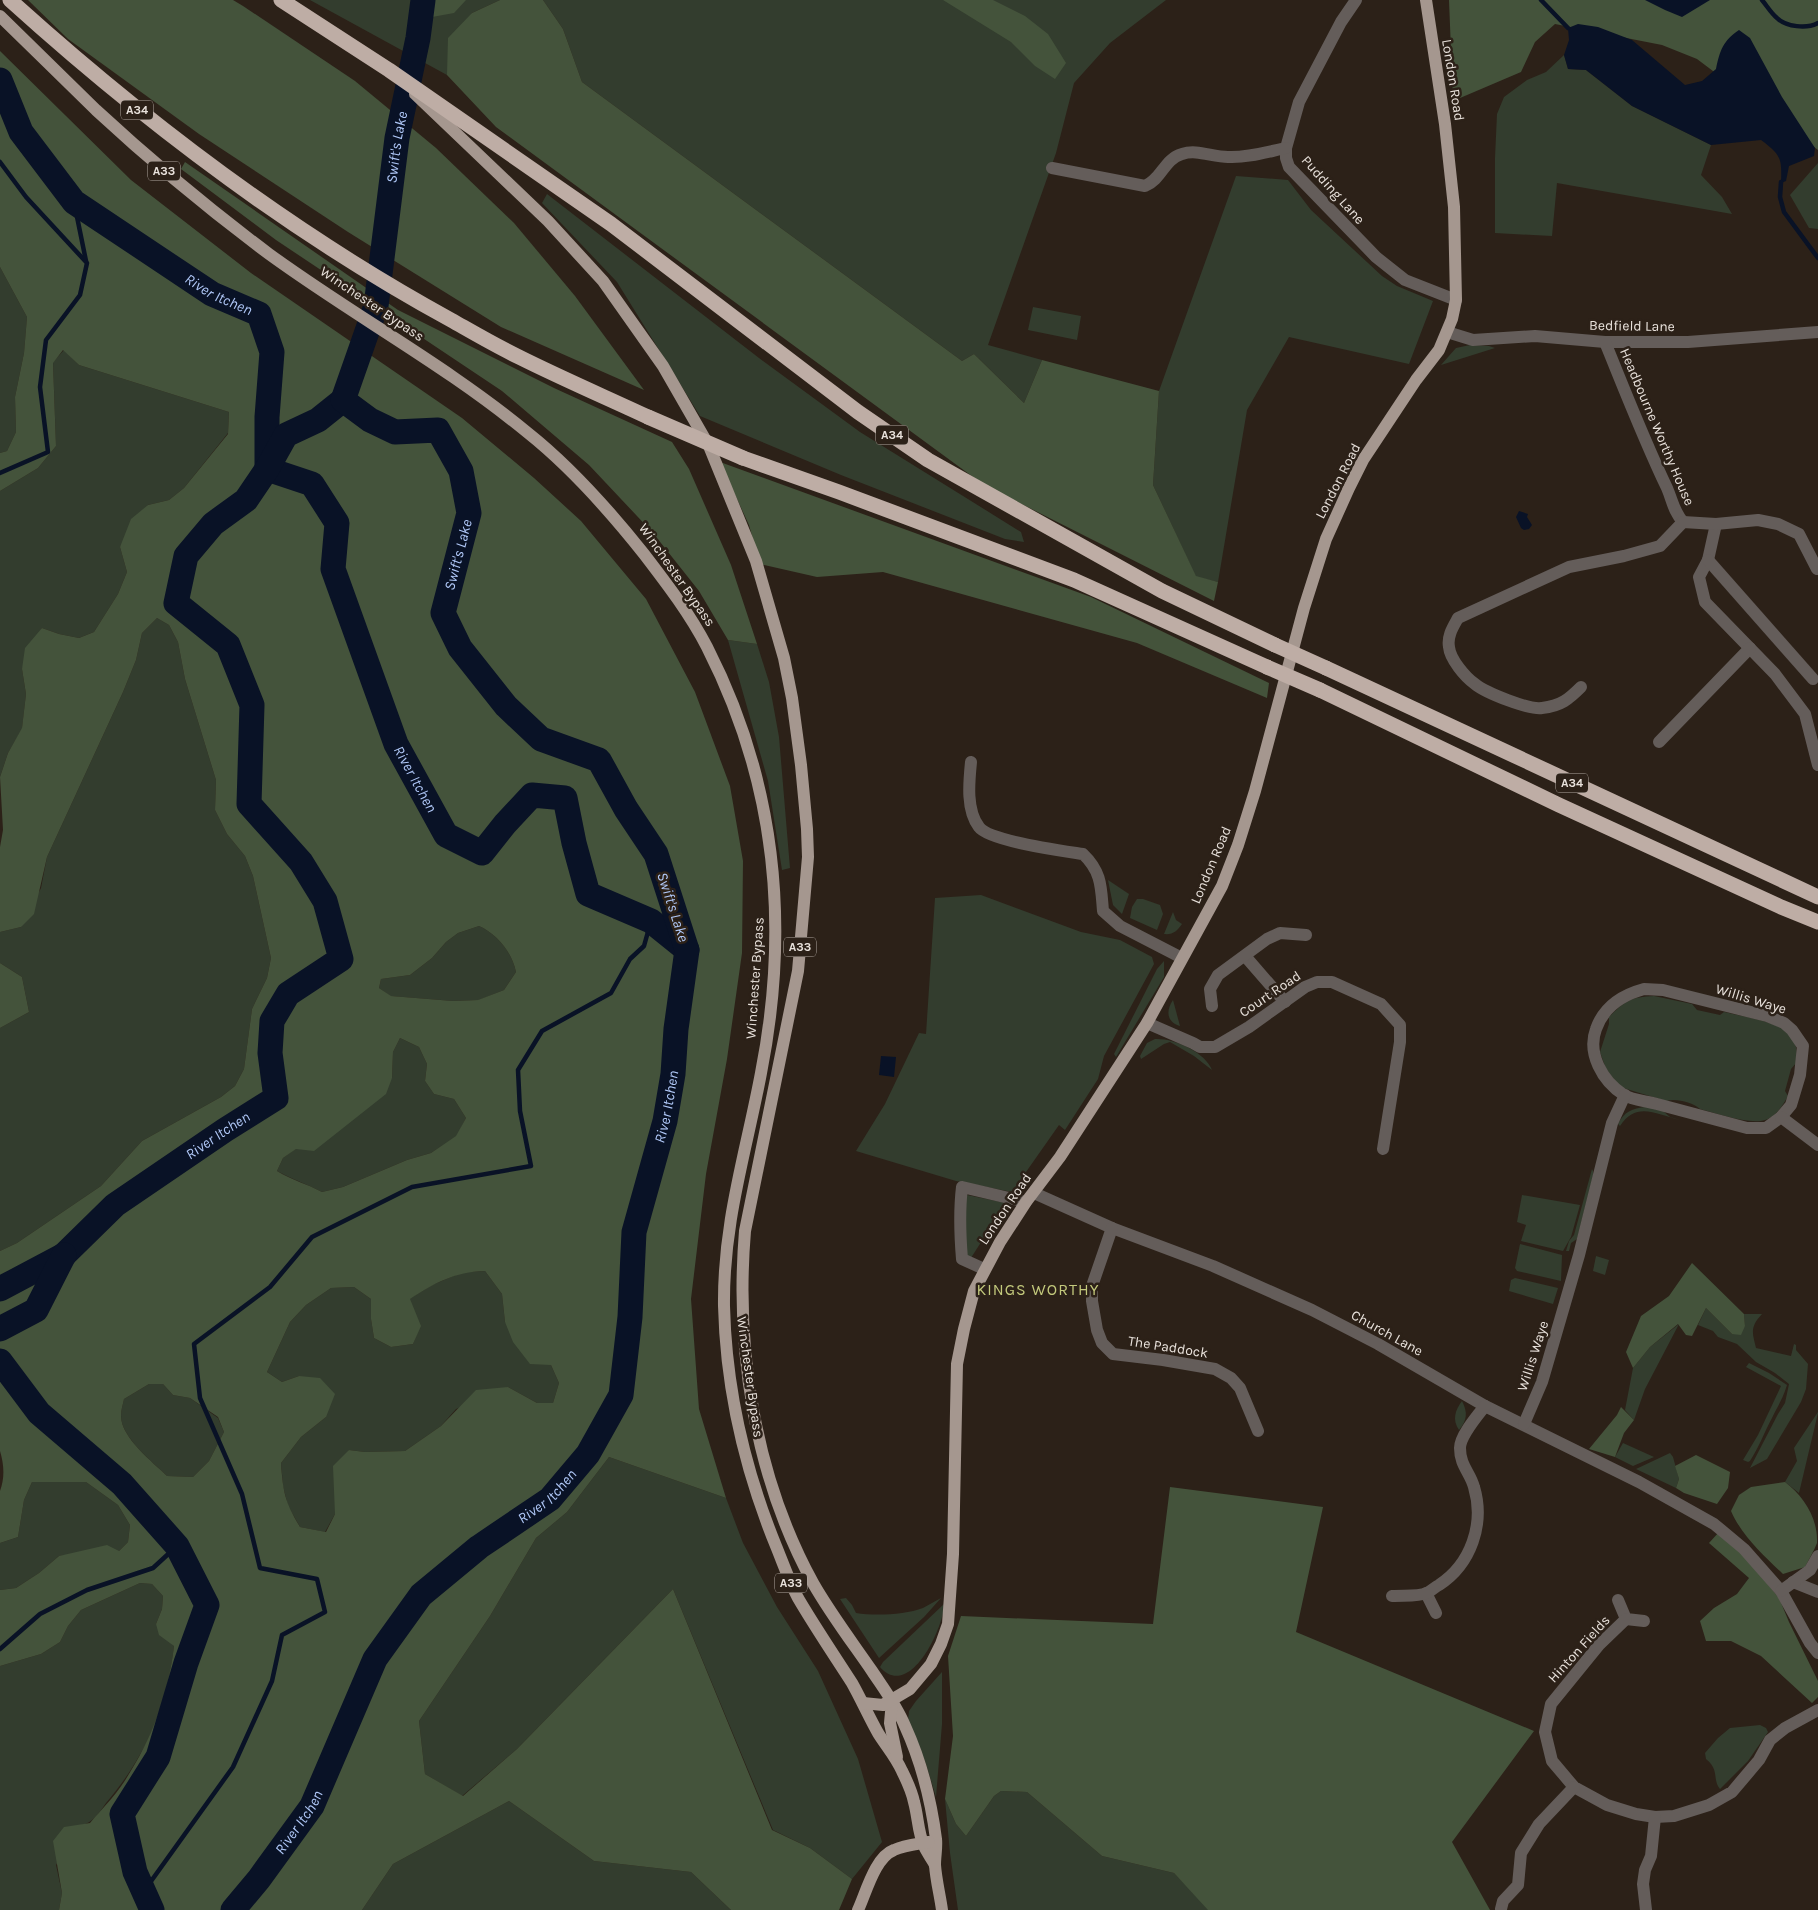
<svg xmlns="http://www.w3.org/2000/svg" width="1818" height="1910" viewBox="0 0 1818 1910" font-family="Karla,sans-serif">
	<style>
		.green { fill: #333d2e }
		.forest { fill: #44533b; fill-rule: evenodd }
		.water { fill: #091226 }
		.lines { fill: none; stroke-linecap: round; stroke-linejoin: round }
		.stream { stroke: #091226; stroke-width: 4.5 }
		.river { stroke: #091226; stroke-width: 25 }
		.minor { stroke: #645d5a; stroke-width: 12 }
		.major { stroke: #a5978f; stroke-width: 12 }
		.highway { stroke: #beada5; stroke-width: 15 }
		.highway-bridge { stroke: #beada5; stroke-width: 15 }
		.labels { text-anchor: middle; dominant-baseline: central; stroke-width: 5; stroke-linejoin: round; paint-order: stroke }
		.shield { fill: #2c2118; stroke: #b0a8a1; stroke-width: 1 }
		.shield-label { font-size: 12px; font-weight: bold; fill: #e9e2dc }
		.street-label { font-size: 14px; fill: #e9e2dc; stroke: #2c2118 }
		.water-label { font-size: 15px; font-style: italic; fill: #b0c8f8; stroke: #2c2118 }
		.quarter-label { font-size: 16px; letter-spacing: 1px; fill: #c3c97c; stroke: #2c2118 }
	</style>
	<rect width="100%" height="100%" fill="#2c2118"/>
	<g class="green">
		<path d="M310,0H500L472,13L447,75Z"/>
		<path d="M543,0H1166L1110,43L1074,83L1056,153L988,345L1042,360L1024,403L974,354L962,361L582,82L563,29Z"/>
		<path d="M1564,55L1568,69L1586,70L1632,106L1711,145L1701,175L1722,197L1732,214L1557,183L1552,236L1495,233V158L1497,114L1504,97L1527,80L1546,72Z"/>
		<path d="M1818,163V229L1809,228L1790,195Z"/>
		<path d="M1236,176L1288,180L1311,210L1382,276L1397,286L1433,301L1409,364L1289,337L1247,410L1218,582L1196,577L1153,485L1159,391Z"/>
		<path d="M547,194L759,358L860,432L1021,532L1024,542L1005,539L841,475L700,416L617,282L542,203Z"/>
		<path d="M0,267L27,317L24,353L15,397L16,432L7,451L0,453Z"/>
		<path d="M1033,307L1081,316L1077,340L1028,330Z"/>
		<path d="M1470,345L1489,346L1495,348L1441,365L1456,348Z"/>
		<path d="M64,350L79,365L229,412L228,433L184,488L169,500L148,505L120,547L127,572L118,594L94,632L79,638L59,634L42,628L22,669L26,694L22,729L8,753L0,777V491L38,468L56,446L53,362Z"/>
		<path d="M157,618L169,625L178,642L185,679L216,780L215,810L227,834L245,856L253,876L271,958L267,978L252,1009L244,1069L235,1086L221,1097L142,1141L101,1186L17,1243L0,1251V1028L29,1012L22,977L0,963V932L21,927L41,888L47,857L123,692L136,660L142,633Z"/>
		<path d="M728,640L757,644L769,682L779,737L790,868L782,870L768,781Z"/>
		<path d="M1108,880L1129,894L1122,914L1113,905Z"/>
		<path d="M981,895L1081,932L1120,940L1152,957L1154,964L1104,1056L1098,1079L1065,1130L1059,1125L1012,1192L956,1181L856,1151L885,1104L919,1033L926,1034L935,898Z"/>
		<path d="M1137,899H1143L1160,905L1163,914L1157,930L1130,918L1132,907Z"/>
		<path d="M1173,912L1176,920L1182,924C1177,931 1173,935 1164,934Z"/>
		<path d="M479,926C497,934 512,952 516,972L504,990L479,1000L453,1001L390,996L379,988L381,979L410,975L432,958L446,942L458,933Z"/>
		<path d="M1164,961V977L1116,1057L1114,1054L1157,969Z"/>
		<path d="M1654,996L1692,1004L1697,1010L1720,1015L1724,1012C1741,1016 1780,1022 1791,1035C1797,1043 1797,1053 1797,1062L1791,1069L1785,1091L1788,1096C1783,1105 1776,1117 1765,1120C1750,1125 1715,1113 1700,1109C1692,1102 1676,1098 1666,1101L1620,1087L1606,1069L1600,1052L1609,1024V1017C1625,1001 1631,997 1654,996Z"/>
		<path d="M1173,1000L1180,1026C1166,1022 1166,1010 1173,1000Z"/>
		<path d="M400,1038L419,1047L427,1064L425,1081L434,1094L454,1099L466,1118L457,1136L431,1153L407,1160L343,1187L322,1192C307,1184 291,1179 277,1171L283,1158L392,1078L393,1052Z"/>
		<path d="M1155,1039C1174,1038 1205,1052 1212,1070L1194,1056L1170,1042L1164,1044L1141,1059L1140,1056L1147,1043Z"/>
		<path d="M1646,1107L1663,1111L1670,1117L1680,1120C1656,1114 1636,1101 1620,1126L1618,1124C1624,1112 1632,1108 1646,1107Z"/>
		<path d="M1592,1169L1593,1171V1176L1577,1239L1571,1243L1569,1251H1566L1569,1241L1574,1235Z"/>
		<path d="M967,1195L1006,1203L969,1261L960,1235Z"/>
		<path d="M1522,1195L1580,1205L1571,1237L1563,1251L1521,1241L1526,1225L1517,1222Z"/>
		<path d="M1520,1244L1562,1255L1561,1281L1517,1271L1515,1268Z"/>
		<path d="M1596,1256L1609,1260L1605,1275L1593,1271Z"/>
		<path d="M485,1271L502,1294L505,1322L551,1365L559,1383L553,1403H537L508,1387L456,1409L441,1426L405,1451L365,1452L349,1450L335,1496V1514L325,1532L300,1527L288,1506L283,1486L281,1463L301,1437L326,1417L299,1376L282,1382L267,1372L290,1322L306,1305L331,1288L354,1287L371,1299V1319L374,1338L391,1347L413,1344L420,1326L409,1299L432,1285L463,1272Z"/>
		<path d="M1515,1278L1558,1288L1553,1304L1509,1291L1511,1280Z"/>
		<path d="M1706,1308L1732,1334L1745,1326L1744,1314H1762C1750,1327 1752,1332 1756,1348L1791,1356L1794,1344L1796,1345V1350L1808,1364L1806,1389L1801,1402L1767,1459L1750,1468L1778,1414L1785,1403L1789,1384L1775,1373L1756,1362L1737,1344L1718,1337L1713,1331L1698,1325Z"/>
		<path d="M1679,1324L1645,1389L1634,1420L1625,1410L1633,1368L1650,1347Z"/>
		<path d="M1749,1363L1769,1373L1787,1385C1782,1401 1778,1405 1772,1418C1764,1433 1759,1447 1750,1461L1748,1462L1743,1460L1758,1435L1781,1386L1746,1367Z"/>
		<path d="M149,1384H163L173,1395L190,1398L218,1418L224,1432L209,1461L193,1477L167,1476C153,1462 120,1437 121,1415C121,1410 123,1404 124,1399Z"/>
		<path d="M1462,1401C1468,1413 1467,1420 1459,1430C1452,1420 1455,1410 1462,1401Z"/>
		<path d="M1818,1412V1413L1799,1493L1785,1482L1797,1461L1794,1448Z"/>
		<path d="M1623,1443L1654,1457L1633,1466L1615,1457Z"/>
		<path d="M1670,1453L1673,1457L1679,1479L1676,1488L1636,1469Z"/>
		<path d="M609,1457L726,1498L743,1543L777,1607L818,1671L858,1759L882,1842L852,1879L810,1848L773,1830L673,1589L517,1749L462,1796L425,1774L419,1721L490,1616L536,1538L567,1512Z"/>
		<path d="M32,1482H86L118,1505L130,1525L128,1542L119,1551L59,1556L39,1573L16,1588L0,1590V1543L18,1537L24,1500Z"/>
		<path d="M140,1583L152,1584L163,1596L162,1609L156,1624L174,1646C167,1707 146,1756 106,1803C99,1813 93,1823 81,1825L56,1865L62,1893L59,1910H0V1666L41,1654L60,1642L68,1626L81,1610Z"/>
		<path d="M846,1598L852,1605L856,1613C874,1616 905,1615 923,1608C929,1605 935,1601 941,1598L924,1617L879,1658L840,1599Z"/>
		<path d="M944,1604C944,1628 909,1701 880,1667L883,1662Z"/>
		<path d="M942,1672V1724L936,1797L926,1764L908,1720L909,1711L916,1701Z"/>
		<path d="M1760,1725L1766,1728L1768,1732L1748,1761L1720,1789C1712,1780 1720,1770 1706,1759L1705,1753L1718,1738L1730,1728Z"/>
		<path d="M1001,1791L1027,1792L1102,1856L1174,1873L1210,1910H958L950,1853L945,1799L956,1824L966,1836L994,1796Z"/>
		<path d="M509,1801L594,1861L691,1872L731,1910H362L393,1864Z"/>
	</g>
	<g class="forest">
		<path d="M28,0H233L243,6L355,81L436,148L514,223L575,296L644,390L501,327L348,232L199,134L68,39Z"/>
		<path d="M433,0H466L454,13L432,17Z"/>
		<path d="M500,0H543L563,29L582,82L962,361L974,354L1024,403L1042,360L1159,391L1153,485L1196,576L1218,582L1214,601L984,485L496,127L447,75L448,38L472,13Z"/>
		<path d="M943,0H993L1025,16L1048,34L1066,63L1055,79L1035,66L1011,42Z"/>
		<path d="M1449,0H1818V150L1697,59L1662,45L1555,24L1535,42L1521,72L1453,101Z"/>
		<path d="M0,51L131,180L251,273L462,418L534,478L581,521L646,599L695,692L730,786L743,861L742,953L727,1059L706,1174L691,1299L699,1409L726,1498L609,1457L567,1512L536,1538L490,1616L419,1721L425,1774L463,1796L517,1749L673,1589L772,1830L810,1848L852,1879L839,1910H731L691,1872L594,1861L509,1801L393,1864L362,1910H59L62,1893L53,1841L64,1827L90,1823C101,1810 114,1797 124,1782C152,1739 168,1696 174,1646L159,1635L156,1624L162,1609L163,1596L152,1584L140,1583L81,1610L68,1626L60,1642L41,1654L0,1666V1590L16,1588L39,1573L59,1556L107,1545L119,1551L128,1542L130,1525L118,1505L86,1482H32L24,1500L18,1537L0,1543V1491C5,1478 4,1464 0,1451V1251L17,1243L101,1186L142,1141L221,1097L235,1086L244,1069L252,1009L267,978L271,958L253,876L245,856L227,834L215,810L216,780L185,679L178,642L169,625L157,618L142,633L136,660L123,692L47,857L34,914L21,927L0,932V847L3,830L0,777L8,753L22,728L26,694L22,669L25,648L42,628L59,634L79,638L94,632L118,594L127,572L120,547L131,519L148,505L169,500L184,488L228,434L229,412L79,365L63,350L53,363L56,446L38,468L0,491V453L7,451L16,432L15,397L24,353L27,317L0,267ZM479,926C497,934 512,952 516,972L504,990L478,1000L453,1001L391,996L379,988L381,979L410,975L432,958L446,942L458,933ZM400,1038L419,1047L427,1064L425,1081L434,1094L454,1099L466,1118L456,1136L431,1153L407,1160L343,1187L322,1192C307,1184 292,1180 277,1171L283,1158L296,1149L314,1151L386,1094L392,1078L393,1052ZM485,1271L502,1294L505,1322L513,1342L530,1364L551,1365L559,1383L553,1403H537L508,1387L476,1390L441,1426L405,1451L365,1452L349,1450L333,1466L335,1514L326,1532L300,1527C285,1502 283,1492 281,1463L301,1437L326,1417L335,1394L320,1378L299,1376L282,1382L267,1372L290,1322L306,1305L331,1288L354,1287L371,1299V1319L374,1338L391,1347L413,1344L421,1326L410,1299C435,1283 454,1272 485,1271ZM149,1384H163L173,1395L190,1398L218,1417L224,1432L209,1461L193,1477L167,1476C153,1462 120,1437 121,1415C121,1410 123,1404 124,1399Z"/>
		<path d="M185,162L398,310L554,388L672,442L689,469L731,565L757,644L728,640L699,591L653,533L589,465L502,391L276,240L181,169Z"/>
		<path d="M720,462L1091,597L1269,683L1267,698L1137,643L883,572L817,577L760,564L749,525Z"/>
		<path d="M0,963L22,977L29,1012L0,1028Z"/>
		<path d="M1692,1263L1744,1314L1745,1326L1741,1335L1732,1334L1706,1308L1692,1336L1686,1335L1678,1324L1650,1347L1633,1368L1626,1352L1641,1316L1669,1296Z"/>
		<path d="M1621,1407L1634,1420L1624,1433L1615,1457L1589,1449L1617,1415Z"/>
		<path d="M1696,1455L1730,1472L1728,1488L1717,1504L1684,1493L1676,1488L1679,1479L1675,1466Z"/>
		<path d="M1785,1482C1803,1496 1818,1517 1817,1543C1814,1551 1809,1559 1805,1567L1783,1574C1763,1555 1742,1536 1731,1511L1739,1495L1751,1487Z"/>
		<path d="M1170,1487L1323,1507L1296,1632L1534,1731L1452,1842L1490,1910H1208L1174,1873L1102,1856L1027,1792L1001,1791L994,1796L966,1836L956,1824L945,1799L953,1736L948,1656L961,1616L1153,1624Z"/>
		<path d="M1719,1532L1745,1556L1779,1598L1789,1622L1818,1681V1697L1812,1703L1761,1656L1731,1641H1706L1700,1621L1714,1608L1737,1594L1749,1578L1709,1543Z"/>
	</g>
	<g class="water">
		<path d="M1645,0H1710L1682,17L1665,10Z"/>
		<path d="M1578,24L1598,27L1632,40L1685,85L1702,81L1716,69C1720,50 1723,41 1739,30L1750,38L1782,97L1815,148L1814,156L1789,166L1786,181L1781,183C1782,158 1781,155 1761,140L1711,145L1632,106L1586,70L1568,69L1564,55L1569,40L1568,28Z"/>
		<path d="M1519,511L1528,514L1527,517L1532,525L1529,529L1524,530L1521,528L1516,517Z"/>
		<path d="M881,1056L896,1057L894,1077L879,1075Z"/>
	</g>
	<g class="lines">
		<g class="stream">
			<path d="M1541,0L1568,28"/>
			<path d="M1762,0C1767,6 1771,13 1777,18C1786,27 1807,29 1818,23"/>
			<path d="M0,162L26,197L87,263L80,295L46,340L40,387L48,452L0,473"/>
			<path d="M1781,182L1780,197L1784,212L1818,258"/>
			<path d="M74,202L86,261"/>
			<path d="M0,1649L40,1614L87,1590L153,1568L177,1546"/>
			<path d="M144,1891L233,1767L272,1681L282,1635L325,1612L317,1579L260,1568L242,1494L200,1398L194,1344L270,1287L312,1237L412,1187L531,1166L520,1111L518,1070L542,1031L611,993L630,959L644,946L651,921"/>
		</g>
		<g class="river">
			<path id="s1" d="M0,80L21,132L74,202L212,294L259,314L272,352L267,417V467"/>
			<path id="s2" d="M267,469L312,484L337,523L333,569L396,744L446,835L482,853L505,824L532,795L565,798L574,843L588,894L651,921L687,950"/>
			<path id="s3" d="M0,1289L64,1255L115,1205L225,1130L276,1098L270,1053L272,1021L288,994L341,959L325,901L301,862L249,804L252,705L228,645L176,603L186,556L213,524L246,500L267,469L286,435L318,420L343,400"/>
			<path d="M0,1329L36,1310L64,1255"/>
			<path d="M0,1361L39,1413L122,1484L177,1546L207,1605L186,1663L158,1757L122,1814L135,1872L152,1910"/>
			<path id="s4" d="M233,1910L259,1879L312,1806L375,1659L421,1595L479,1547L550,1499L588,1454L621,1395L630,1317L634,1232L665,1121L673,1074L676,1029L687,950L656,854L626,809L599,760L541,739L506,706L460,648L443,613L469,513L461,471L438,430L395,432L370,420L343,400L376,306L397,138L418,38L423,0"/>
		</g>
		<g class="minor">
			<path d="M1356,0L1341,22L1299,102L1286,148V158L1289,167L1376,257L1405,280L1456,300"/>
			<path d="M1052,168L1145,186C1162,179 1164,159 1182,154C1197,149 1212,157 1228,157C1247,158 1267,152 1286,148"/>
			<path d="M1447,332L1473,340L1535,336L1605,342H1688L1818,332"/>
			<path d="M1605,342C1625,391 1644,440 1667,488C1673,502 1673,510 1683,522"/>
			<path d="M1716,524L1708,560L1699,577L1705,602L1775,674L1805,714L1818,765"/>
			<path d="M1708,560L1813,679"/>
			<path d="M1581,687C1569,699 1561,706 1542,708C1529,710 1486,693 1475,684C1465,677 1450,659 1449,647C1447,636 1453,627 1458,618L1569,567L1624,556L1660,546L1683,522L1716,524L1758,520L1778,524L1799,534L1817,569"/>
			<path d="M1659,742L1750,648"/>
			<path d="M971,762C969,782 966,810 979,827C989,841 1064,851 1083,854C1102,872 1101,888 1103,911L1120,926L1182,958"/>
			<path d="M1245,956L1285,1002"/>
			<path d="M1644,989L1663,990L1767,1016L1784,1023L1792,1030L1803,1046L1800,1075L1791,1105L1781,1117L1766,1128H1747C1717,1120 1687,1112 1657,1104C1647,1101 1632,1100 1624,1095C1602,1081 1587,1053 1596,1029C1604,1006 1622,995 1644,989Z"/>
			<path d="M1212,1006L1210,989L1218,975L1267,939L1280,933L1306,935"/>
			<path d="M1147,1023L1193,1043L1200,1047H1215L1249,1027L1305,987L1317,982H1332L1381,1004L1400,1025V1042L1383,1149"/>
			<path d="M1781,1117L1818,1145"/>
			<path d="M1034,1193L1112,1228L1213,1266L1312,1310L1378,1344L1485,1406L1639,1482L1714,1524L1744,1549L1781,1591L1810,1643L1818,1653"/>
			<path d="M1112,1228L1092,1286V1301L1097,1330L1102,1343L1113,1354L1163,1360L1215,1369L1231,1378L1240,1388L1258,1431"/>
			<path d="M984,1269L962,1259C960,1235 959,1212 962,1187L1026,1202"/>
			<path d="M1524,1424L1542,1382L1579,1255L1612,1123L1625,1095"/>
			<path d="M1793,1582L1818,1592"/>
			<path d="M1781,1591L1810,1570L1818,1556"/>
			<path d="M1426,1593L1436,1613"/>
			<path d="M1392,1596C1403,1595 1417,1597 1427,1593C1431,1591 1435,1587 1439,1585C1471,1564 1485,1524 1474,1487C1470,1472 1460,1466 1460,1448C1460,1436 1477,1416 1485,1406"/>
			<path d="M1618,1600L1626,1619L1644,1621"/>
			<path d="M1626,1619L1599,1645L1551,1704L1545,1732L1552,1761L1574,1787L1607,1805L1636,1814L1655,1817L1674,1816L1709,1805L1732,1792L1759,1760L1770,1740L1785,1728L1818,1710"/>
			<path d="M1501,1909L1503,1901L1518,1885L1521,1853L1539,1824L1574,1787"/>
			<path d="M1646,1910L1643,1884L1645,1870L1651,1856L1655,1817"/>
		</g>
		<g class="major">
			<path d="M0,16C32,47 64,79 96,110C151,161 209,209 269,254C354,316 447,366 528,433C572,468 609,510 644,554C667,584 690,614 707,647C776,782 790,926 761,1073C746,1153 723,1222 724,1306C726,1388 745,1470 776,1546C783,1563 789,1581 798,1598C815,1627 834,1655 852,1683C861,1699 869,1717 878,1733C886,1746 896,1757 902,1771C907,1781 912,1792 914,1802C918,1816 918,1833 924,1846C927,1853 932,1859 935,1865"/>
			<path d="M415,94L548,221L603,281L663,366L709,446L756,561L784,658L792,698L801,765L807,829L808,857L798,971L745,1231C735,1350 755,1477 813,1583C830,1613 852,1642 872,1671C884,1689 897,1706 905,1726C921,1761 931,1800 936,1839C937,1847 935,1856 935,1865C936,1880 940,1895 942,1910"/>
			<path d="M892,1701L890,1723L897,1757"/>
			<path d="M863,1703L883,1705L910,1689L931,1664L941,1644L948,1624L953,1554L957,1364L964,1329L974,1291L1000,1242L1026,1202L1060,1157L1147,1023L1222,886L1238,845L1255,791L1304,608L1326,539L1349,488L1363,460L1416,380L1439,350L1452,319L1456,300L1454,207L1445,124L1426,0"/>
			<path d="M858,1910C866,1893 875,1857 894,1850C904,1845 918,1844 929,1842"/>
		</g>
		<g class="highway">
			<path d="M10,0C146,123 290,232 451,320C474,333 496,346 519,357C561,378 605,397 648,417"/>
			<path d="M281,0L389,70L611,224L858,412L928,460L1162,591L1275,645"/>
			<path d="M743,458L839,492L1074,580L1267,667"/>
			<path d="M1326,668L1818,897"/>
			<path d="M1320,690L1559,805L1781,907L1818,922"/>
		</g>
		<g class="highway-bridge">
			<path d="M648,417L743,458"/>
			<path d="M1275,645L1326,668"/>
			<path d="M1267,667L1320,690"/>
		</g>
	</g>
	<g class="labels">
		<g class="shield">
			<rect x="121" y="100.5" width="32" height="19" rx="4"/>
			<rect x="148" y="161.5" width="32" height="19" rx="4"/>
			<rect x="876" y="425.5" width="32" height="19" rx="4"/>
			<rect x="1556" y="773.5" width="32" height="19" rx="4"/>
			<rect x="784" y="937.5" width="32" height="19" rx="4"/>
			<rect x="775" y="1573.5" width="32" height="19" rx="4"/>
		</g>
		<g class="shield-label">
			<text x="137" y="110">A34</text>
			<text x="164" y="171">A33</text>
			<text x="892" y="435">A34</text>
			<text x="1572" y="783">A34</text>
			<text x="800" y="947">A33</text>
			<text x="791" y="1583">A33</text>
		</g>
		<g class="street-label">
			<text transform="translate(1453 80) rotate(81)">London Road</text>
			<text transform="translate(1333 190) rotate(48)">Pudding Lane</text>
			<text transform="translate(372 304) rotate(34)">Winchester Bypass</text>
			<text transform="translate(1632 326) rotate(1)">Bedfield Lane</text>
			<text transform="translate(1657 427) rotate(67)">Headbourne Worthy House</text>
			<text transform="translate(1338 481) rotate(-63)">London Road</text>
			<text transform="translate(677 575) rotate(55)">Winchester Bypass</text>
			<text transform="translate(1211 865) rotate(-67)">London Road</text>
			<text transform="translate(755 978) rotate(-86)">Winchester Bypass</text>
			<text transform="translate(1270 994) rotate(-34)">Court Road</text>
			<text transform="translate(1751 999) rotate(17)">Willis Waye</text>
			<text transform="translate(1005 1209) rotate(-56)">London Road</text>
			<text transform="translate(1387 1333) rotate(29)">Church Lane</text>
			<text transform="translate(1168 1347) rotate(9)">The Paddock</text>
			<text transform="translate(1533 1356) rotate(-72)">Willis Waye</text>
			<text transform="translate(750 1377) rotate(82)">Winchester Bypass</text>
			<text transform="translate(1579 1649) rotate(-48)">Hinton Fields</text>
		</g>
		<g class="water-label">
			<text stroke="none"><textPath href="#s4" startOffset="2099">Swift's Lake</textPath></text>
			<text stroke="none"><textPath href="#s1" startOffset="316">River Itchen</textPath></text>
			<text stroke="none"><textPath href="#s4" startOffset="1602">Swift's Lake</textPath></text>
			<text stroke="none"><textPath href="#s2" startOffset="366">River Itchen</textPath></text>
			<text transform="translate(673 907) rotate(72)">Swift's Lake</text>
			<text stroke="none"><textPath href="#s4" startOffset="950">River Itchen</textPath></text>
			<text stroke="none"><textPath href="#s3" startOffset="268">River Itchen</textPath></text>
			<text stroke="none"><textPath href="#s4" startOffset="530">River Itchen</textPath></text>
			<text stroke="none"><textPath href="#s4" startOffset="110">River Itchen</textPath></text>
		</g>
		<g class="quarter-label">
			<text x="1038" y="1289">KINGS WORTHY</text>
		</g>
	</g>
</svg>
